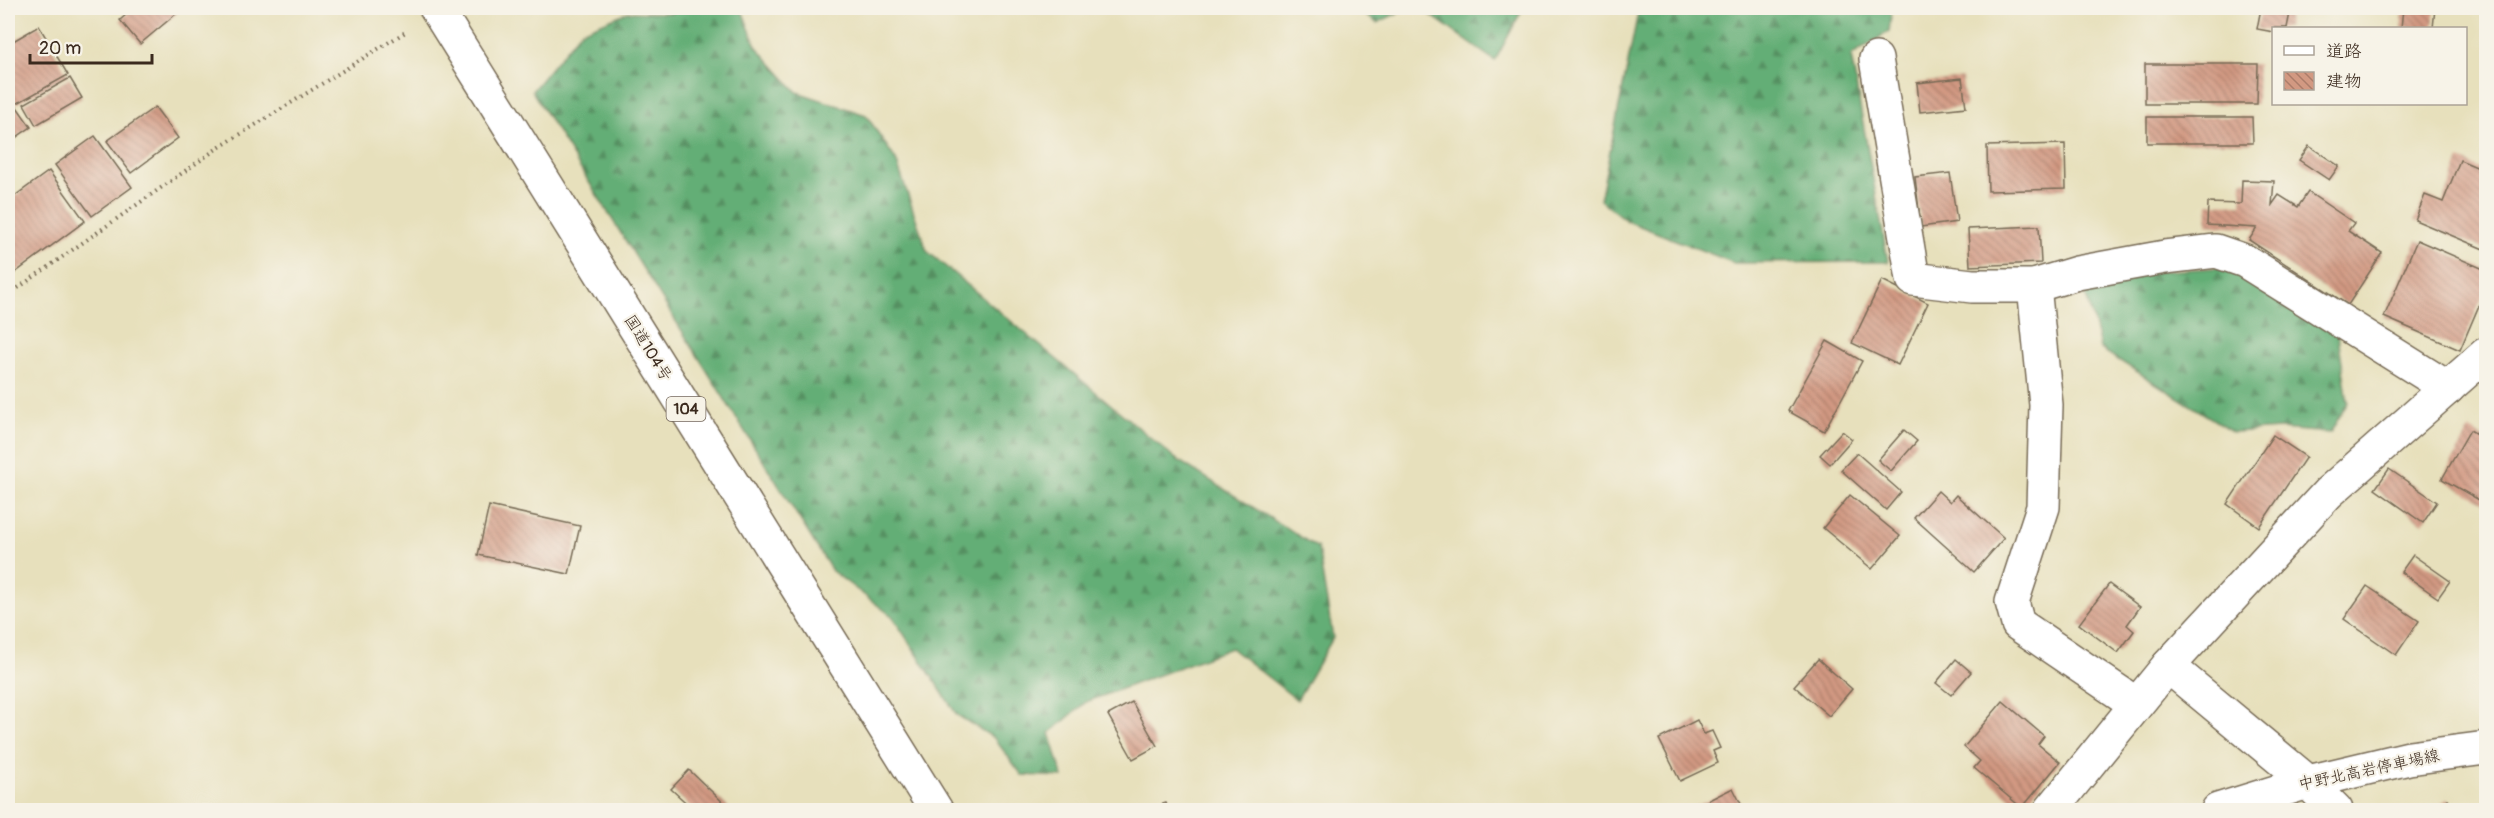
<svg xmlns="http://www.w3.org/2000/svg" width="2494" height="818" viewBox="0 0 2494 818" font-family="Pangolin,'Klee One',sans-serif">
	<style>
		.forest { fill: url(#forest-firs); stroke: #506c4a; stroke-width: 1.5 }
		.building { fill: url(#building-back-hatch) }
		.lines { fill: none; stroke-linecap: round; stroke-linejoin: round }
		.street-casing { stroke: #776a55; stroke-width: 36 }
		.secondary-casing { stroke: #776a55; stroke-width: 36 }
		.highway-casing { stroke: #776a55; stroke-width: 36 }
		.path { stroke: #776a55; stroke-width: 4; stroke-dasharray: 1.5 4.5; stroke-linecap: butt }
		.street { stroke: #fff; stroke-width: 33 }
		.secondary { stroke: #fff; stroke-width: 33 }
		.highway { stroke: #fff; stroke-width: 33 }
		.labels { text-anchor: middle; dominant-baseline: central; stroke-width: 4.5; stroke-linejoin: round; paint-order: stroke }
		.shield { fill: #f7f3e8; stroke: #73665b; stroke-width: 1.5 }
		.shield-label { font-size: 15px; font-weight: bold; fill: #3b2a1e }
		.street-label { font-size: 16px; fill: #3b2a1e; stroke: #f7f3e8 }
	</style>
	<defs>
		<pattern id="forest-firs" width="22" height="20" patternUnits="userSpaceOnUse" patternTransform="scale(1.5)"><rect width="22" height="20" fill="#64ae76"/><path d="M5 1l3.5 6h-7zM16 11l3.5 6h-7z" fill="#548e60"/></pattern>
		<pattern id="building-back-hatch" width="6" height="6" patternUnits="userSpaceOnUse" patternTransform="scale(1.5)"><rect width="6" height="6" fill="#d29982"/><path d="M-1 5l2 2M0 0l6 6M5-1l2 2" fill="none" stroke="#ac7d6a"/></pattern>
	</defs>
	<rect width="100%" height="100%" fill="#f7f3e8"/>
	<filter id="ink" filterUnits="userSpaceOnUse"><feTurbulence type="fractalNoise" baseFrequency=".0167" numOctaves="2"/><feDisplacementMap in="SourceGraphic" scale="12" xChannelSelector="R" yChannelSelector="G"/><feConvolveMatrix kernelMatrix="1 2 1 2 8 2 1 2 1" color-interpolation-filters="sRGB"/></filter>
	<filter id="wash" filterUnits="userSpaceOnUse"><feTurbulence type="fractalNoise" baseFrequency=".008" numOctaves="4" result="noise"/><feDisplacementMap in="SourceGraphic" scale="24" xChannelSelector="R" yChannelSelector="G"/><feGaussianBlur stdDeviation="1.35" result="paint"/><feColorMatrix in="noise" values="0 0 0 0 0 0 0 0 0 0 0 0 0 0 0 0 0 1.4 0 .05"/><feComposite in="paint" operator="in"/></filter>
	<g filter="url(#wash)">
		<rect width="100%" height="100%" fill="#e7e0bc"/>
		<g class="forest">
			<path d="M672,8H741L756,46L797,92L866,115L896,160L927,251L1176,459L1318,548L1333,638L1297,700L1231,648L1086,702L1050,733L1063,777L1022,775L994,738L957,715L892,616L832,571L532,91L581,31L628,12L673,13Z"/>
			<path d="M1355,8H1408L1377,23Z"/>
			<path d="M1421,8H1523L1495,61Z"/>
			<path d="M1639,8H1892L1889,31L1851,56L1888,262L1734,263L1627,221L1600,200Z"/>
			<path d="M2228,267L2338,336L2348,402L2330,433L2280,429L2233,432L2101,349L2085,292L2135,273Z"/>
		</g>
		<g id="blocks">
			<g class="building">
				<path d="M134,8H183L140,44L120,20Z"/>
				<path d="M2261,8H2291L2287,28H2274V32L2257,29Z"/>
				<path d="M2403,8H2435L2433,28H2401Z"/>
				<path d="M39,26L68,75L16,104L8,90V44Z"/>
				<path d="M2145,64H2258L2257,104H2145Z"/>
				<path d="M70,78L82,98L36,125L24,104Z"/>
				<path d="M1962,78L1966,107L1920,112L1917,83Z"/>
				<path d="M17,107L31,127L8,143V113Z"/>
				<path d="M155,107L178,138L131,173L107,141Z"/>
				<path d="M2147,117H2252L2253,143H2147Z"/>
				<path d="M95,136L132,187L92,216L55,165Z"/>
				<path d="M2065,144L2066,189L1988,191L1987,146Z"/>
				<path d="M2309,146L2339,166L2329,180L2299,160Z"/>
				<path d="M2460,160L2486,171V250L2415,220L2425,195L2443,202Z"/>
				<path d="M49,171L85,221L8,278V201Z"/>
				<path d="M1950,173L1957,222L1921,227L1915,177Z"/>
				<path d="M2242,180L2274,181L2272,205L2279,195L2298,207L2308,192L2354,223L2348,231L2382,253L2348,305L2249,240L2257,228L2207,225L2208,203L2241,204Z"/>
				<path d="M2039,226L2041,263L1970,266L1968,229Z"/>
				<path d="M2417,240L2486,270V289L2460,350L2384,317Z"/>
				<path d="M1882,280L1928,303L1898,365L1852,343Z"/>
				<path d="M1827,341L1862,361L1824,431L1788,411Z"/>
				<path d="M1904,430L1917,441L1891,471L1878,460Z"/>
				<path d="M2470,430L2483,438L2486,432V504L2442,479Z"/>
				<path d="M1842,431L1852,439L1830,464L1820,455Z"/>
				<path d="M2273,435L2306,457L2259,527L2227,504Z"/>
				<path d="M1857,453L1901,492L1886,510L1841,470Z"/>
				<path d="M2389,469L2437,502L2423,523L2375,489Z"/>
				<path d="M1938,491L1950,502L1956,495L2004,538L1974,572L1914,518Z"/>
				<path d="M1850,495L1900,536L1872,569L1823,528Z"/>
				<path d="M489,506L580,526L569,574L478,555Z"/>
				<path d="M2413,555L2450,581L2438,598L2401,572Z"/>
				<path d="M2109,584L2140,607L2127,625L2134,631L2118,653L2079,624Z"/>
				<path d="M2367,586L2419,621L2396,655L2344,619Z"/>
				<path d="M1818,659L1852,689L1829,716L1794,686Z"/>
				<path d="M1956,659L1971,672L1951,695L1936,683Z"/>
				<path d="M2003,701L2044,736L2038,744L2060,762L2022,808L1974,768L1980,761L1964,747Z"/>
				<path d="M1132,702L1157,746L1133,759L1108,715Z"/>
				<path d="M1697,720L1704,734L1712,731L1720,748L1713,751L1718,763L1680,781L1659,739Z"/>
				<path d="M689,770L731,810H694L671,789Z"/>
				<path d="M1733,788L1744,810H1696L1695,807Z"/>
				<path d="M2447,799L2456,810H2433Z"/>
				<path d="M1166,803L1169,810H1146Z"/>
			</g>
		</g>
	</g>
	<g filter="url(#ink)">
		<use href="#blocks" fill-opacity="0" stroke="#776a55" stroke-width="1.5"/>
		<g class="lines">
			<g class="street-casing">
				<g id="street">
					<path d="M1876,59L1913,279L1972,286H2034L2077,273L2165,257L2216,251L2245,261L2448,388"/>
					<path d="M2034,286L2046,405L2043,507L2012,602L2018,624L2136,704"/>
					<path d="M2168,666L2308,782L2336,810"/>
					<path d="M2051,810L2168,666L2328,493L2486,354"/>
				</g>
			</g>
			<g class="secondary-casing">
				<path id="secondary" d="M2218,810L2308,782L2409,758L2486,748"/>
			</g>
			<g class="highway-casing">
				<path id="highway" d="M436,8L936,810"/>
			</g>
			<path class="path" d="M8,295L215,150L407,31"/>
			<use href="#street" class="street"/>
			<use href="#secondary" class="secondary"/>
			<use href="#highway" class="highway"/>
		</g>
	</g>
	<g class="labels">
		<rect class="shield" x="666.5" y="397" width="39" height="24" rx="4.5"/>
		<g class="shield-label">
			<text x="686" y="409">104</text>
		</g>
		<g class="street-label">
			<text transform="translate(648 348) rotate(58)">国道104号</text>
			<text transform="translate(2369 770) rotate(-12)">中野北高岩停車場線</text>
		</g>
	</g>
	<rect width="2494" height="818" fill="none" stroke="#f7f3e8" stroke-width="30"/>
	<rect x="2272" y="27" width="195" height="78" fill="#f7f3e8" stroke="#aca397" stroke-width="1.5"/>
	<rect x="2284" y="46" width="30" height="9" fill="#ffffff" stroke="#aca397" stroke-width="1.5"/>
	<text x="2326" y="57" font-size="18" fill="#3b2a1e">道路</text>
	<rect x="2284" y="72" width="30" height="18" fill="url(#building-back-hatch)" stroke="#aca397" stroke-width="1.5"/>
	<text x="2326" y="87" font-size="18" fill="#3b2a1e">建物</text>
	<path d="M30 54v9h122v-9" fill="none" stroke="#3b2a1e" stroke-width="3"/>
	<text x="39" y="54" font-size="18" fill="#3b2a1e" stroke="#f7f3e8" stroke-width="4.5" paint-order="stroke">20 m</text>
</svg>
